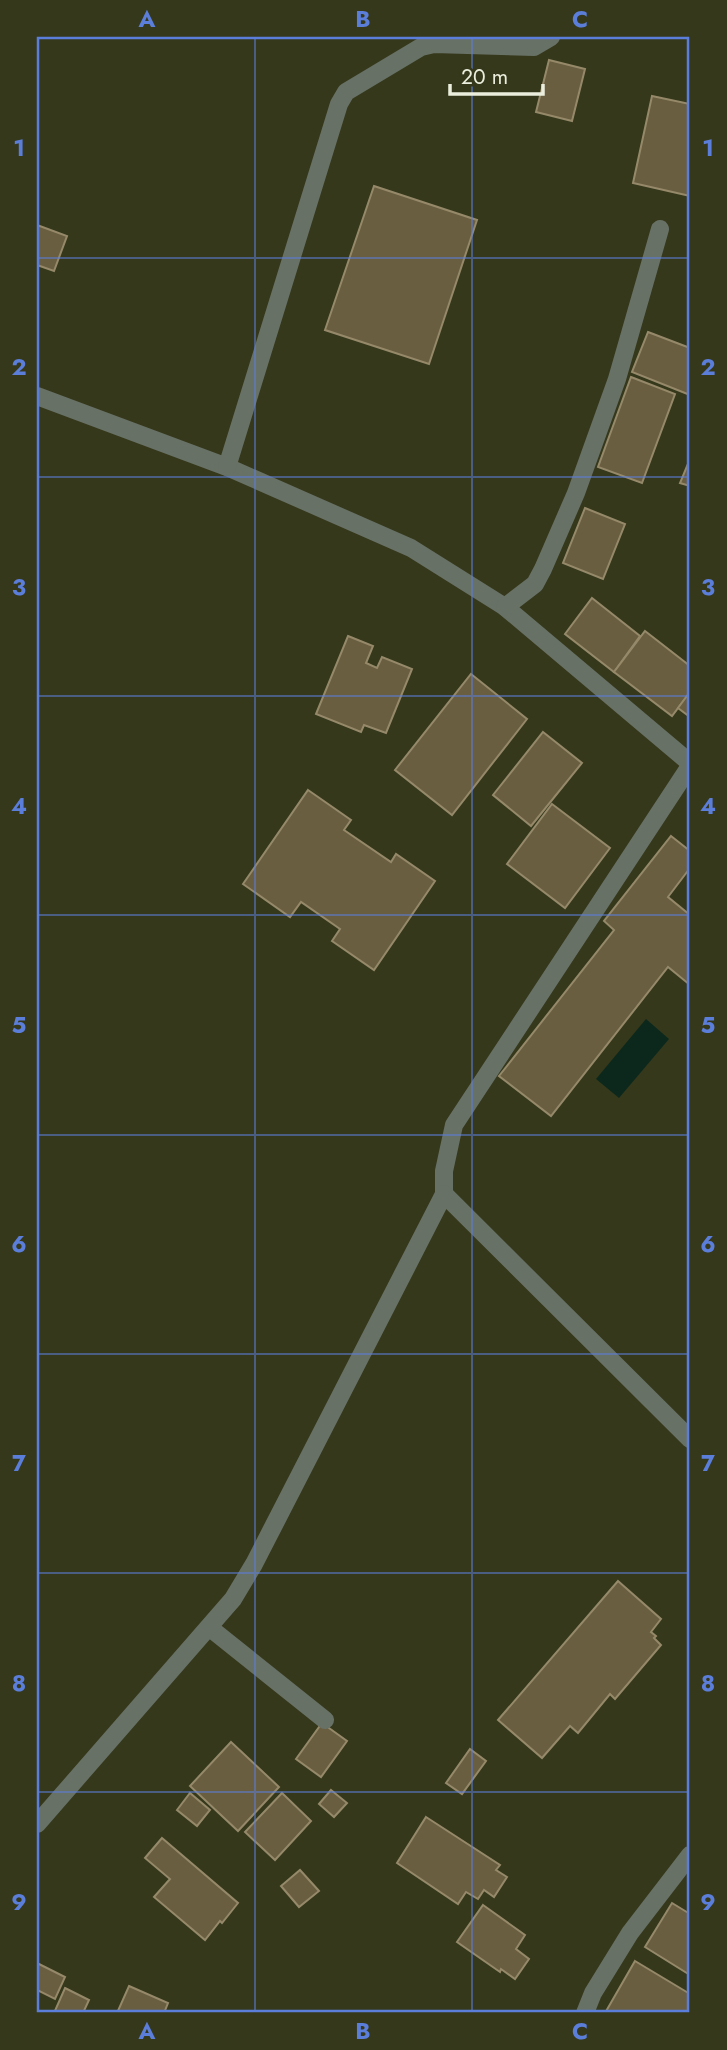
<svg xmlns="http://www.w3.org/2000/svg" width="727" height="2050" viewBox="0 0 727 2050" font-family="Jost,sans-serif">
	<style>
		.water { fill: #0c281c }
		.building { fill: #6a5e41; stroke: #95896a; stroke-width: 2 }
		.lines { fill: none; stroke-linecap: round; stroke-linejoin: round }
		.minor { stroke: #687166; stroke-width: 18 }
		.grid { fill: none; stroke: #5b7eda; stroke-width: 2; stroke-opacity: 0.55 }
		.neatline { fill: none; stroke: #5b7eda; stroke-width: 2.5 }
		.grid-label { font-size: 23px; text-anchor: middle; font-weight: bold; fill: #5b7eda }
	</style>
	<rect width="100%" height="100%" fill="#35381b"/>
	<path class="water" d="M646,1019L669,1039L619,1098L596,1079Z"/>
	<g class="building">
		<path d="M549,60L585,69L572,121L536,112Z"/>
		<path d="M652,96L690,104V196L633,183Z"/>
		<path d="M374,186L477,220L429,364L325,330Z"/>
		<path d="M37,225L67,236L54,271L37,265Z"/>
		<path d="M648,332L690,348V395L632,372Z"/>
		<path d="M631,377L675,394L642,483L598,467Z"/>
		<path d="M690,459V486L680,483Z"/>
		<path d="M585,508L625,524L603,579L563,563Z"/>
		<path d="M592,598L640,636L614,672L565,634Z"/>
		<path d="M645,631L690,666V692L672,716L614,672Z"/>
		<path d="M348,636L373,646L366,663L377,668L382,657L412,669L386,733L364,725L361,732L316,714Z"/>
		<path d="M471,674L527,719L452,815L395,770Z"/>
		<path d="M690,692V717L678,708Z"/>
		<path d="M543,732L582,763L531,826L493,795Z"/>
		<path d="M308,790L351,820L344,830L391,862L396,854L435,881L374,970L332,941L340,929L301,902L290,917L243,884Z"/>
		<path d="M552,804L610,848L565,908L507,864Z"/>
		<path d="M671,836L690,851V868L668,897L690,915V985L668,967L551,1116L499,1076L614,930L604,921Z"/>
		<path d="M618,1581L661,1619L651,1632L656,1636L654,1638L661,1645L615,1699L610,1694L578,1733L570,1726L542,1758L498,1720Z"/>
		<path d="M322,1723L347,1741L321,1777L296,1759Z"/>
		<path d="M231,1742L279,1787L238,1831L190,1786Z"/>
		<path d="M470,1749L486,1761L462,1794L446,1783Z"/>
		<path d="M331,1790L347,1803L334,1817L319,1804Z"/>
		<path d="M190,1793L210,1810L197,1826L177,1810Z"/>
		<path d="M282,1793L311,1821L275,1860L245,1832Z"/>
		<path d="M426,1817L500,1865L496,1870L507,1877L494,1897L484,1890L478,1899L466,1892L458,1904L397,1863Z"/>
		<path d="M162,1838L238,1903L222,1923L220,1921L205,1940L154,1897L170,1879L145,1858Z"/>
		<path d="M300,1870L319,1891L299,1907L281,1886Z"/>
		<path d="M672,1903L690,1914V1975L645,1947Z"/>
		<path d="M483,1905L525,1935L516,1949L529,1959L515,1979L501,1969L500,1972L457,1942Z"/>
		<path d="M635,1961L690,1994V2013H605Z"/>
		<path d="M37,1963L65,1977L55,1999L37,1990Z"/>
		<path d="M129,1986L168,2003L164,2013H117Z"/>
		<path d="M65,1988L89,2000L83,2013H54Z"/>
	</g>
	<g class="lines">
		<g class="minor">
			<path d="M37,396L227,467L411,548L505,607L690,763"/>
			<path d="M227,467L339,104L346,92L421,47L434,44L534,47L551,37"/>
			<path d="M505,607L535,584L543,569L576,493L617,379L660,229"/>
			<path d="M690,766L454,1125L444,1171V1194L690,1439"/>
			<path d="M210,1628L325,1720"/>
			<path d="M37,1824L233,1599L254,1564L444,1194"/>
			<path d="M585,2013L593,1993L630,1933L690,1855"/>
		</g>
	</g>
	<path class="grid" d="M255,37V2013M472,37V2013M37,258H690M37,477H690M37,696H690M37,915H690M37,1135H690M37,1354H690M37,1573H690M37,1792H690"/>
	<rect width="727" height="2050" fill="none" stroke="#35381b" stroke-width="77"/>
	<path d="M450 84v10h93v-10" fill="none" stroke="#eceedd" stroke-width="3.5"/>
	<text x="461" y="84" font-size="21" fill="#eceedd" stroke="#35381b" stroke-width="5" paint-order="stroke">20 m</text>
	<rect x="38" y="38" width="650" height="1973" class="neatline"/>
	<g class="grid-label">
		<text x="147" y="27">A</text>
		<text x="363" y="27">B</text>
		<text x="580" y="27">C</text>
		<text x="19" y="156">1</text>
		<text x="708" y="156">1</text>
		<text x="19" y="375">2</text>
		<text x="708" y="375">2</text>
		<text x="19" y="595">3</text>
		<text x="708" y="595">3</text>
		<text x="19" y="814">4</text>
		<text x="708" y="814">4</text>
		<text x="19" y="1033">5</text>
		<text x="708" y="1033">5</text>
		<text x="19" y="1252">6</text>
		<text x="708" y="1252">6</text>
		<text x="19" y="1471">7</text>
		<text x="708" y="1471">7</text>
		<text x="19" y="1691">8</text>
		<text x="708" y="1691">8</text>
		<text x="19" y="1910">9</text>
		<text x="708" y="1910">9</text>
		<text x="147" y="2039">A</text>
		<text x="363" y="2039">B</text>
		<text x="580" y="2039">C</text>
	</g>
</svg>
